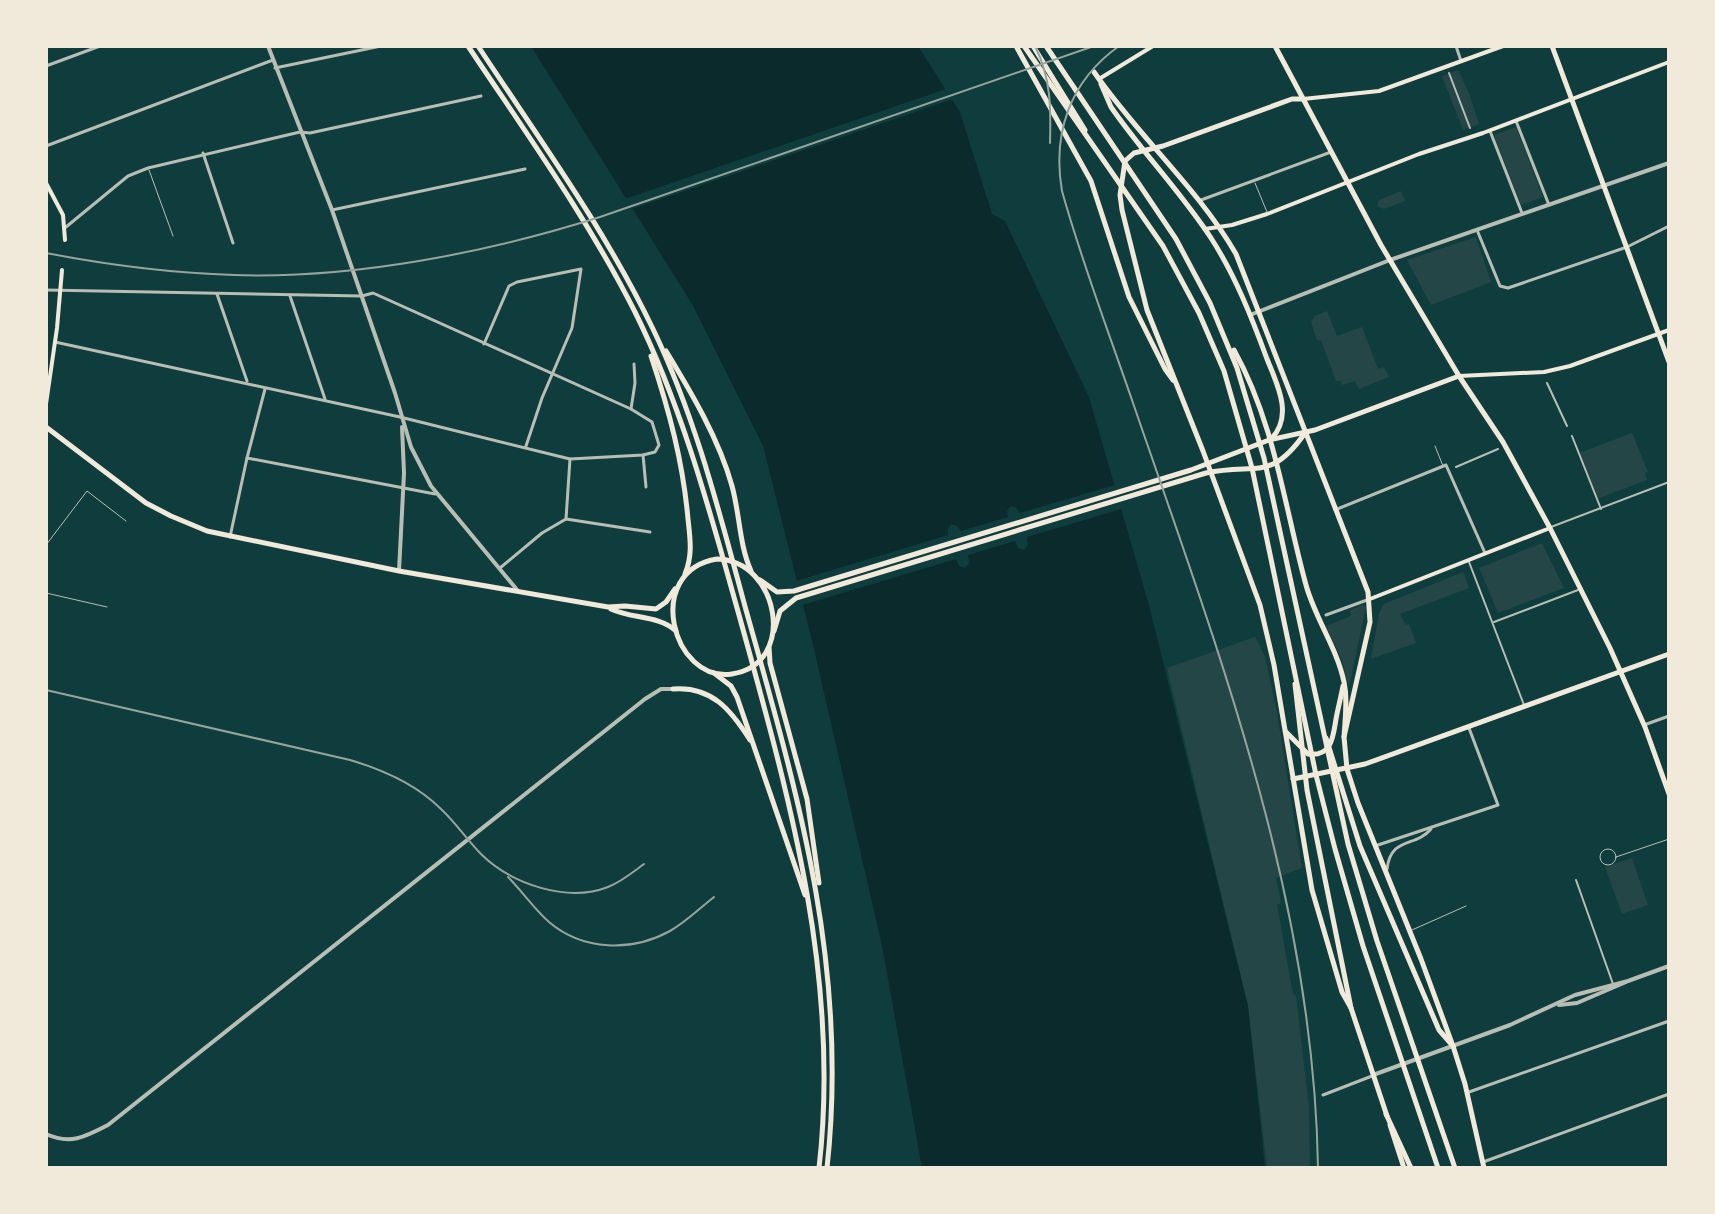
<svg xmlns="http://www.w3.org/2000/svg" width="1715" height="1214" viewBox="0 0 1715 1214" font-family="Overpass,sans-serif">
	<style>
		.green { fill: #244646 }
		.water { fill: #0a2a2b }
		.pier { fill: #0f3d3e }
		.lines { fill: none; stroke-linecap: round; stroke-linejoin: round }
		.service { stroke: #b8beb3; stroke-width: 1 }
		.pedestrian { stroke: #b8beb3; stroke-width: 2 }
		.minor { stroke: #b8beb3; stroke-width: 3 }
		.tertiary { stroke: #b8beb3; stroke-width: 4 }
		.secondary { stroke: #f1e9da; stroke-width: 4 }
		.primary { stroke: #f1e9da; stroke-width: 5 }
		.motorway { stroke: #f1e9da; stroke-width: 5 }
		.rail { stroke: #97a49c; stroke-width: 2 }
	</style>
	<rect width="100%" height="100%" fill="#0f3d3e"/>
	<g class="green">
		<path d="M1458,70L1469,93L1479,124L1463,130L1442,76Z"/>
		<path d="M1516,127L1543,197L1521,205L1494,135Z"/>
		<path d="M1401,191L1405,201L1384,209L1377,206L1379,200Z"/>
		<path d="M1476,237L1491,282L1431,305L1407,260Z"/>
		<path d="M1327,311L1337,336L1362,327L1378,369L1384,367L1389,377L1359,389L1355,381L1342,385L1341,381H1336L1321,340H1317L1311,322L1315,316Z"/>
		<path d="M1632,433L1648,472L1645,473L1647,480L1597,499L1579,453Z"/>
		<path d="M1542,543L1564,588L1498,613L1479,568Z"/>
		<path d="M1463,572L1469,588L1400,614L1406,625L1409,624L1416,643L1371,659L1379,613L1384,604Z"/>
		<path d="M1363,605L1366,607L1349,687L1342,660L1326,626L1351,616L1350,610Z"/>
		<path d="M1255,637L1265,656L1277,713L1302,868L1276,878L1281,903L1277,905L1293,994L1296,996L1309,1107L1310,1168H1267L1248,1006L1167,668Z"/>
		<path d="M1632,858L1648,905L1622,914L1605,867Z"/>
	</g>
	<path class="water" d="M531,46H918L960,112L992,214L1005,221L1089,397L1150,609L1248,1006L1265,1168H922L882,946L814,649L763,446L692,304Z"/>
	<g class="pier">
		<path d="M949,88L956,98L629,210L622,200Z"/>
		<path d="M1118,484L1125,508L1027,537L1028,545L1024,550L1018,548L1015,541L968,555L969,563L965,568L959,566L956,559L799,606L793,582L948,535V529L951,524L957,526L961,531L1008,517L1007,511L1011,506L1016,508L1020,513Z"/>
	</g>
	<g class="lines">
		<g class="service">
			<path d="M149,170L173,236"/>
			<path d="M1255,183L1267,212"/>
			<path d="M1435,446L1443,466"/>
			<path d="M46,545L87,491L126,521"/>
			<path d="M46,593L107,607"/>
			<circle cx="1608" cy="857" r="8"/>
			<path d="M1616,857L1669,839"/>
			<path d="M1412,930L1466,906"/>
		</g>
		<g class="pedestrian">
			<path d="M1449,73L1470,128"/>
			<path d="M1547,383L1567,426"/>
			<path d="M1572,436L1601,509"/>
			<path d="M1456,467L1498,449"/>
			<path d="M1551,527L1669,482"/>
			<path d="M1469,562L1524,705"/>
			<path d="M1494,622L1578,590"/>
			<path d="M1576,880L1613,984"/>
		</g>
		<g class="minor">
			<path d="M1456,46L1461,61"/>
			<path d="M46,66L100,46"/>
			<path d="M275,68L381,46"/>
			<path d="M1516,121L1549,205"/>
			<path d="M1490,131L1522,213"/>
			<path d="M46,146L273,60"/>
			<path d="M203,153L233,243"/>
			<path d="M1201,200L1331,152"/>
			<path d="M332,210L525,169"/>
			<path d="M66,227L128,176L148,168L300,132L310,133L481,96"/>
			<path d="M1477,230L1500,286L1508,288L1627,247L1669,226"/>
			<path d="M46,290L362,296L373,293L631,409L652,422L659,445L655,452L643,455L570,459L400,417L55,342"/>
			<path d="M217,294L247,381"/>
			<path d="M290,296L325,399"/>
			<path d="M484,344L509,286L517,282L581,269L572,328L542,398L526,446"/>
			<path d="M631,409L635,383L634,364"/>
			<path d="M643,455L646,487"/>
			<path d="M247,458L435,494"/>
			<path d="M1335,510L1446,465L1485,553"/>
			<path d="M566,519L650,532"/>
			<path d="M230,537L247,458L265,389"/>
			<path d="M500,568L542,533L566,519L570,459"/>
			<path d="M1326,615L1367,600"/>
			<path d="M1644,725L1669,716"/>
			<path d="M1375,846L1498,805L1469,728"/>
			<path d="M1387,869C1391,836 1415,848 1431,829"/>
			<path d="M1469,1092L1669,1021"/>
			<path d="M1323,1095L1372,1076"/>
			<path d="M1483,1162L1669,1094"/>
		</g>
		<g class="tertiary">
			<path d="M268,46L332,210L395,393L411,447L431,486L518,591"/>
			<path d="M1250,315L1390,260L1669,163"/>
			<path d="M399,571L404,473L402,427"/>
			<path d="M1559,1005L1577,1003L1626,982"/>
			<path d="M1373,1075L1510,1025L1575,995L1628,981L1669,966"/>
			<path d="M46,1134C70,1145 85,1137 108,1125L645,699L661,689H673"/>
		</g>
		<g class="secondary">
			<path d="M1099,79L1153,46"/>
			<path d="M1303,99L1379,91L1503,46"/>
			<path d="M46,183L63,215L65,240"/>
			<path d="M1205,229L1232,225L1267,214L1419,154L1483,133L1669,62"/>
			<path d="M1459,376L1544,372L1570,366L1669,330"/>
			<path d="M46,404L57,328L62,270"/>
			<path d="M1370,599L1550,528"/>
		</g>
		<g class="primary">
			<path d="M1275,46L1381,245L1459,376L1503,442L1550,528L1610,648L1645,727L1669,794"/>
			<path d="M1552,46L1669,362"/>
			<path d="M1094,72C1138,136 1197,187 1236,254L1368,592L1370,622L1344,737L1347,769L1358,803L1421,959L1453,1046L1465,1084L1484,1168"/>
			<path d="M1101,84L1111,107C1142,152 1181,192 1211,238C1235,275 1252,318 1267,359C1277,384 1294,416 1271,439"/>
			<path d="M1303,99H1292L1163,146L1134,153L1125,161L1120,195L1122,210L1147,310L1203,451L1260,605L1274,665L1312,890L1342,992L1351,1008L1387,1116"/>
			<path d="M46,427L146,503L171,516L207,531L399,571L608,607L625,606L656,609L666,602L675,589"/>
			<path d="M717,559C779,560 798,664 732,674C672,683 643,571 717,559Z"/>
			<path d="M760,580L777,592L794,591L1191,470L1269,440L1315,430L1459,376"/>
			<path d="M611,609C632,619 658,615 676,631"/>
			<path d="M774,631L780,611L796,598L1206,473C1256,462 1270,483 1305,433"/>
			<path d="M1293,779L1365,764L1669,654"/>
			<path d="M1390,1125L1404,1168"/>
		</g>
		<g class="motorway">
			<path d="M468,46C526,133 588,219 635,312C683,409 710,512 739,615C789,796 841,978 819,1168"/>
			<path d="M478,46C539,139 605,229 653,329C696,418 720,515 746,610C799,798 849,969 827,1168"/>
			<path d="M1016,46L1091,181L1129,297L1165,369L1173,380"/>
			<path d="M1024,46L1163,246L1199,313L1224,371L1252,468L1316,775L1335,849L1363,946L1438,1168"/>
			<path d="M1033,46L1085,130"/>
			<path d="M1046,46L1176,239L1210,303L1237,368L1264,458L1348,844L1377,941L1455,1168"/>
			<path d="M1234,350C1275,424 1284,505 1306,585C1315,618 1337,648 1344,682C1348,700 1345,719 1344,737"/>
			<path d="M666,351C691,392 719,439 732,486C740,515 739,544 751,571"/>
			<path d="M651,356C669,410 683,462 688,519C690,538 693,555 685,574"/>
			<path d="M769,647L770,663L807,799L819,883"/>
			<path d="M714,673L731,686L737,697L805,895"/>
			<path d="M1295,684L1307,790L1351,1008"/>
			<path d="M673,689C712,686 731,710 750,740"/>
			<path d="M1286,732L1308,754C1332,757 1333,737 1336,719C1338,708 1341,697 1343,686"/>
			<path d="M1326,738L1360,846L1439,1030L1453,1046"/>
			<path d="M1386,1114L1411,1168"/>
		</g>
		<g class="rail">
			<path d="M1035,46C1051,78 1051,108 1050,143"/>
			<path d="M1119,46C1070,81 1052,133 1062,191C1082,263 1109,333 1133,403C1219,653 1314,901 1318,1168"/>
			<path d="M46,253C108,265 170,273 234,275C353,279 486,253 600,217L1094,46"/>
			<path d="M46,690L350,760C384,770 416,784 441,809C456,823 468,841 482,855C512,884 567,903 608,887C621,882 633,872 644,864"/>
			<path d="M508,877C522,891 534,909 549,922C583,951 632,952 670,931C686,922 700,908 714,897"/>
		</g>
	</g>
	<rect width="1715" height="1214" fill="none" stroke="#f1e9da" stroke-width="96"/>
</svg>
